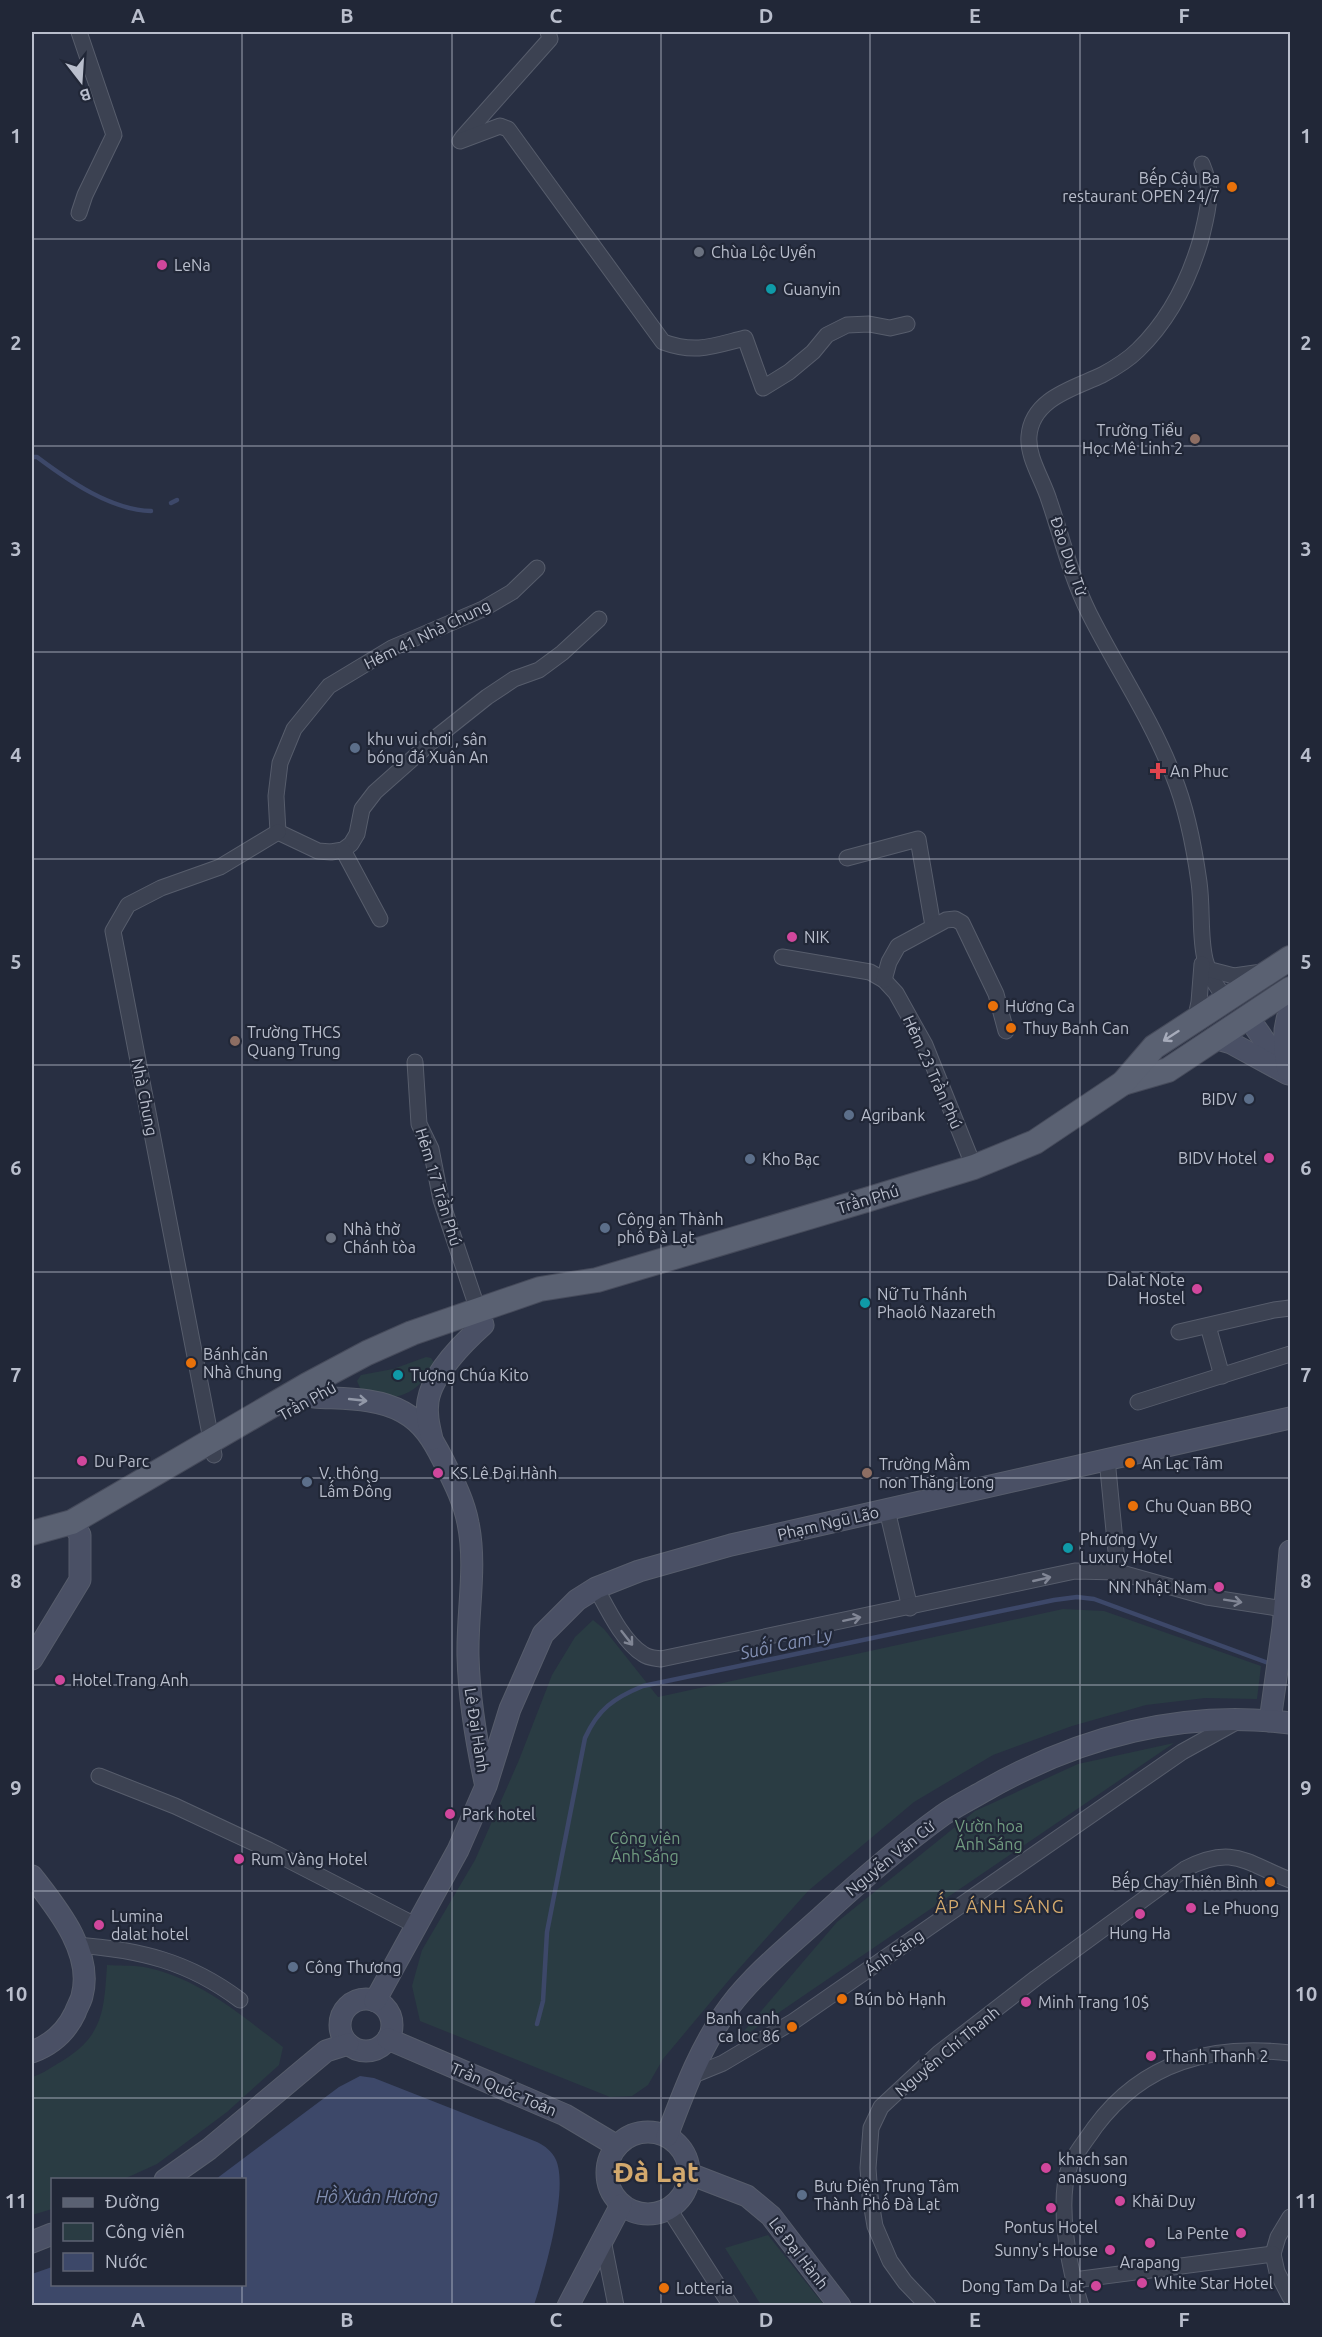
<svg xmlns="http://www.w3.org/2000/svg" width="1322" height="2337" viewBox="0 0 1322 2337" font-family="Ubuntu,sans-serif">
	<style>
		.green { fill: #2a3c43 }
		.water { fill: #3d4869 }
		.lines { fill: none; stroke-linecap: round; stroke-linejoin: round }
		.stream { stroke: #3d4869; stroke-width: 4.5 }
		.street-casing { stroke: #575d6c; stroke-width: 17 }
		.secondary-casing { stroke: #575d6c; stroke-width: 23 }
		.primary-casing { stroke: #464b5b; stroke-width: 26 }
		.street { stroke: #3c4252; stroke-width: 15 }
		.secondary { stroke: #4a5065; stroke-width: 21 }
		.primary { stroke: #5a6172; stroke-width: 24 }
		.oneway { stroke: #a6abba }
		.oneway2 { stroke: #9298a8 }
		.oneway3 { stroke: #818695 }
		.grid { fill: none; stroke: #b9becc; stroke-width: 1.5; stroke-opacity: 0.55 }
		.food-dot { fill: #e8710a; stroke: #212737; stroke-width: 2 }
		.worship-dot { fill: #6b7280; stroke: #212737; stroke-width: 2 }
		.hotel-dot { fill: #d1479c; stroke: #212737; stroke-width: 2 }
		.culture-dot { fill: #0f9aa8; stroke: #212737; stroke-width: 2 }
		.education-dot { fill: #8d6e63; stroke: #212737; stroke-width: 2 }
		.service-dot { fill: #5c6f8a; stroke: #212737; stroke-width: 2 }
		.health-dot { fill: #e0444e; stroke: #212737; stroke-width: 2 }
		.labels { text-anchor: middle; dominant-baseline: central; stroke-width: 4.5; stroke-linejoin: round; paint-order: stroke }
		.poi-label { font-size: 16px; fill: #b9becc; stroke: #212737; text-anchor: start }
		.street-label { font-size: 16px; fill: #b9becc; stroke: #212737 }
		.park-label { font-size: 16px; fill: #719c81; stroke: #212737 }
		.water-label { font-size: 18px; font-style: italic; fill: #828fb2; stroke: #212737 }
		.neighbourhood-label { font-size: 18px; letter-spacing: 1.5px; fill: #d3a96d; stroke: #212737 }
		.town-label { font-size: 28px; font-weight: bold; fill: #d3a96d; stroke: #212737 }
		.neatline { fill: none; stroke: #b9becc; stroke-width: 2 }
		.grid-label { font-size: 20px; text-anchor: middle; font-weight: bold; fill: #b9becc }
	</style>
	<rect width="100%" height="100%" fill="#282f42"/>
	<g class="green">
		<path d="M426,1357L431,1358L435,1364C426,1380 411,1397 390,1397C380,1396 370,1392 361,1390L357,1381L361,1375L393,1369Z"/>
		<path d="M1063,1609L1104,1611L1261,1666L1257,1699L1205,1698L1146,1705L1072,1726L993,1755L914,1802L808,1891L729,1980L663,2059L648,2085L632,2096L610,2097L420,2021L412,1986L422,1950L475,1860L519,1760L552,1675L575,1637L593,1620L604,1629L658,1697Z"/>
		<path d="M1174,1743L734,2043L837,1922L975,1811L1078,1764Z"/>
		<path d="M107,1965C119,1966 132,1965 144,1967C197,1977 241,2015 283,2047L279,2065L227,2112L157,2164L124,2179L52,2180V2209L32,2215V2077C40,2075 49,2069 57,2064C103,2038 104,2013 107,1965Z"/>
		<path d="M768,2235L824,2305H761L725,2248Z"/>
	</g>
	<path class="water" d="M360,2076L374,2078L537,2142C545,2146 552,2151 556,2160C569,2189 544,2275 534,2305H32V2274L52,2267V2284H244V2180L216,2179L339,2087Z"/>
	<g class="lines">
		<g class="stream">
			<path d="M32,457H37C69,481 111,510 151,511"/>
			<path d="M171,503L177,500"/>
			<path d="M537,2024L543,2001L547,1932L585,1738C598,1709 614,1698 643,1686L1054,1600L1077,1597L1094,1599L1271,1664"/>
		</g>
		<g class="street-casing">
			<g id="street">
				<path d="M79,32L114,135L85,195L79,213"/>
				<path d="M462,138L550,39L548,32"/>
				<path d="M460,141L500,126L508,129L663,342C696,354 713,346 745,338L763,388L789,372L813,352L827,335L847,325L869,324L890,328L907,324"/>
				<path d="M1202,164C1214,192 1208,210 1201,239C1189,280 1169,320 1138,350C1128,360 1115,368 1102,375C1075,388 1032,398 1029,436C1027,457 1043,480 1049,500C1062,538 1071,577 1089,613C1116,667 1151,718 1173,775C1187,809 1194,846 1199,882C1205,926 1193,964 1227,999"/>
				<path d="M278,832L318,851L331,852L343,850L351,844L357,834L362,809L375,792L438,736L487,697L514,679L539,670L562,653L599,619"/>
				<path d="M278,832L276,796L280,763L294,729L329,686L392,648L483,609L512,592L537,568"/>
				<path d="M343,850L380,919"/>
				<path d="M847,858L918,839L933,926"/>
				<path d="M782,957L870,972L884,980L896,993L925,1045L974,1167"/>
				<path d="M1207,969L1234,976L1262,972"/>
				<path d="M884,980L889,962L898,946L946,920L955,919L962,923L996,994L1006,1031"/>
				<path d="M1195,1021L1199,1002L1202,964"/>
				<path d="M415,1062L419,1124L431,1149L441,1200L478,1310"/>
				<path d="M1208,1326L1222,1376"/>
				<path d="M1179,1332L1274,1310L1290,1308"/>
				<path d="M1138,1402L1290,1354"/>
				<path d="M214,1455L113,931L128,905L161,888L220,867L278,832"/>
				<path d="M1107,1459L1118,1572"/>
				<path d="M887,1510L910,1608"/>
				<path d="M596,1588C607,1608 623,1642 643,1654C648,1658 655,1658 661,1659L1075,1571L1118,1572L1207,1597L1284,1609"/>
				<path d="M99,1776L175,1806L269,1850L415,1925"/>
				<path d="M77,1945C140,1950 188,1961 240,2000"/>
				<path d="M691,2076L723,2063L794,2021L1182,1752L1238,1721"/>
				<path d="M669,2209L731,2306"/>
				<path d="M603,2240L616,2306"/>
				<path d="M1273,2254L1278,2237L1290,2217"/>
				<path d="M1074,2280L1273,2254L1277,2272L1290,2297"/>
				<path d="M928,2306L905,2282L890,2261L875,2226L870,2196L868,2168L871,2128L881,2107L939,2053L1036,1978L1185,1869C1233,1844 1246,1863 1290,1880"/>
				<path d="M1081,2306C1069,2268 1056,2202 1070,2165C1076,2152 1087,2139 1095,2127C1144,2061 1212,2044 1290,2053"/>
			</g>
		</g>
		<g class="secondary-casing">
			<g id="secondary">
				<path d="M1248,1017L1285,1070"/>
				<path d="M1214,1038L1231,1043L1288,1074"/>
				<path d="M1288,1070C1284,1049 1282,1030 1290,1010"/>
				<path d="M307,1385L314,1397C342,1399 377,1397 403,1412C423,1423 433,1440 443,1460C453,1480 464,1501 468,1523C477,1566 467,1612 468,1656C469,1699 476,1740 485,1782"/>
				<path d="M432,1439C429,1426 426,1414 428,1401C432,1374 464,1342 483,1325L478,1310"/>
				<path d="M32,1659L80,1580V1535L72,1522"/>
				<path d="M1270,1721L1283,1627L1290,1551"/>
				<path d="M32,1876C56,1907 94,1952 82,1996C81,2001 77,2007 75,2013C66,2032 51,2045 32,2052"/>
				<circle cx="366" cy="2025" r="26"/>
				<path d="M375,2001L458,1850L486,1786L510,1709L543,1634L577,1600L596,1588L639,1571L731,1545L1290,1418"/>
				<path d="M388,2039L565,2115L617,2146"/>
				<circle cx="648" cy="2173" r="41"/>
				<path d="M667,2136C684,2091 701,2045 730,2006C755,1973 790,1945 821,1917C860,1881 900,1846 943,1815C956,1806 972,1798 986,1790C1079,1737 1184,1709 1290,1723"/>
				<path d="M690,2174L747,2196L771,2216L840,2306"/>
				<path d="M165,2180L209,2149L326,2051L348,2044"/>
				<path d="M32,2242L52,2234"/>
				<path d="M568,2306L621,2205"/>
			</g>
		</g>
		<g class="primary-casing">
			<g id="primary">
				<path d="M1123,1083L1168,1070L1290,989"/>
				<path d="M32,1533L72,1522L307,1385L367,1353L412,1333L540,1289L597,1280L866,1200L974,1167L1035,1142L1123,1083L1154,1047L1290,958"/>
			</g>
		</g>
		<use href="#street" class="street"/>
		<use href="#secondary" class="secondary"/>
		<use href="#primary" class="primary"/>
	</g>
	<defs><path id="oneway-shaft" d="M-6 0H5M1.5-3L5.5 0L1.5 3" fill="none" stroke-width="1.6" stroke-linecap="round" stroke-linejoin="round" transform="scale(1.5)"/></defs>
	<use class="oneway" href="#oneway-shaft" transform="translate(1171 1036) rotate(147)"/>
	<use class="oneway2" href="#oneway-shaft" transform="translate(358 1400) rotate(6)"/>
	<g class="oneway3">
		<use href="#oneway-shaft" transform="translate(1042 1579) rotate(-13)"/>
		<use href="#oneway-shaft" transform="translate(1233 1601) rotate(9)"/>
		<use href="#oneway-shaft" transform="translate(852 1619) rotate(-12)"/>
		<use href="#oneway-shaft" transform="translate(627 1638) rotate(52)"/>
	</g>
	<path class="grid" d="M242,32V2180M452,32V2306M661,32V2306M870,32V2306M1080,32V2306M32,239H1290M32,446H1290M32,652H1290M32,859H1290M32,1065H1290M32,1272H1290M32,1478H1290M32,1685H1290M32,1891H1290M32,2098H1290M242,2284V2306"/>
	<g class="food-dot">
		<circle cx="1232" cy="187" r="6"/>
		<circle cx="993" cy="1006" r="6"/>
		<circle cx="1011" cy="1028" r="6"/>
		<circle cx="191" cy="1363" r="6"/>
		<circle cx="1130" cy="1463" r="6"/>
		<circle cx="1133" cy="1506" r="6"/>
		<circle cx="1270" cy="1882" r="6"/>
		<circle cx="842" cy="1999" r="6"/>
		<circle cx="792" cy="2027" r="6"/>
		<circle cx="664" cy="2288" r="6"/>
	</g>
	<g class="worship-dot">
		<circle cx="699" cy="252" r="6"/>
		<circle cx="331" cy="1238" r="6"/>
	</g>
	<g class="hotel-dot">
		<circle cx="162" cy="265" r="6"/>
		<circle cx="792" cy="937" r="6"/>
		<circle cx="1269" cy="1158" r="6"/>
		<circle cx="1197" cy="1289" r="6"/>
		<circle cx="82" cy="1461" r="6"/>
		<circle cx="438" cy="1473" r="6"/>
		<circle cx="1219" cy="1587" r="6"/>
		<circle cx="60" cy="1680" r="6"/>
		<circle cx="450" cy="1814" r="6"/>
		<circle cx="239" cy="1859" r="6"/>
		<circle cx="1191" cy="1908" r="6"/>
		<circle cx="1140" cy="1914" r="6"/>
		<circle cx="99" cy="1925" r="6"/>
		<circle cx="1026" cy="2002" r="6"/>
		<circle cx="1151" cy="2056" r="6"/>
		<circle cx="1046" cy="2168" r="6"/>
		<circle cx="1120" cy="2201" r="6"/>
		<circle cx="1051" cy="2208" r="6"/>
		<circle cx="1241" cy="2233" r="6"/>
		<circle cx="1150" cy="2243" r="6"/>
		<circle cx="1110" cy="2250" r="6"/>
		<circle cx="1142" cy="2283" r="6"/>
		<circle cx="1096" cy="2286" r="6"/>
	</g>
	<g class="culture-dot">
		<circle cx="771" cy="289" r="6"/>
		<circle cx="865" cy="1303" r="6"/>
		<circle cx="398" cy="1375" r="6"/>
		<circle cx="1068" cy="1548" r="6"/>
	</g>
	<g class="education-dot">
		<circle cx="1195" cy="439" r="6"/>
		<circle cx="235" cy="1041" r="6"/>
		<circle cx="867" cy="1473" r="6"/>
	</g>
	<g class="service-dot">
		<circle cx="355" cy="748" r="6"/>
		<circle cx="1249" cy="1099" r="6"/>
		<circle cx="849" cy="1115" r="6"/>
		<circle cx="750" cy="1159" r="6"/>
		<circle cx="605" cy="1228" r="6"/>
		<circle cx="307" cy="1482" r="6"/>
		<circle cx="293" cy="1967" r="6"/>
		<circle cx="802" cy="2195" r="6"/>
	</g>
	<path class="health-dot" d="M1155 762h6v6h6v6h-6v6h-6v-6h-6v-6h6z"/>
	<g class="labels">
		<g class="poi-label">
			<text x="1220" y="178" text-anchor="end">Bếp Cậu Ba<tspan x="1220" dy="18">restaurant OPEN 24/7</tspan></text>
			<text x="711" y="252">Chùa Lộc Uyển</text>
			<text x="174" y="265">LeNa</text>
			<text x="783" y="289">Guanyin</text>
			<text x="1183" y="430" text-anchor="end">Trường Tiểu<tspan x="1183" dy="18">Học Mê Linh 2</tspan></text>
			<text x="367" y="739">khu vui chơi , sân<tspan x="367" dy="18">bóng đá Xuân An</tspan></text>
			<text x="1170" y="771">An Phuc</text>
			<text x="804" y="937">NIK</text>
			<text x="1005" y="1006">Hương Ca</text>
			<text x="1023" y="1028">Thuy Banh Can</text>
			<text x="247" y="1032">Trường THCS<tspan x="247" dy="18">Quang Trung</tspan></text>
			<text x="1237" y="1099" text-anchor="end">BIDV</text>
			<text x="861" y="1115">Agribank</text>
			<text x="1257" y="1158" text-anchor="end">BIDV Hotel</text>
			<text x="762" y="1159">Kho Bạc</text>
			<text x="617" y="1219">Công an Thành<tspan x="617" dy="18">phố Đà Lạt</tspan></text>
			<text x="343" y="1229">Nhà thờ<tspan x="343" dy="18">Chánh tòa</tspan></text>
			<text x="1185" y="1280" text-anchor="end">Dalat Note<tspan x="1185" dy="18">Hostel</tspan></text>
			<text x="877" y="1294">Nữ Tu Thánh<tspan x="877" dy="18">Phaolô Nazareth</tspan></text>
			<text x="203" y="1354">Bánh căn<tspan x="203" dy="18">Nhà Chung</tspan></text>
			<text x="410" y="1375">Tượng Chúa Kito</text>
			<text x="94" y="1461">Du Parc</text>
			<text x="1142" y="1463">An Lạc Tâm</text>
			<text x="879" y="1464">Trường Mầm<tspan x="879" dy="18">non Thăng Long</tspan></text>
			<text x="319" y="1473">V. thông<tspan x="319" dy="18">Lấm Đồng</tspan></text>
			<text x="450" y="1473">KS Lê Đại Hành</text>
			<text x="1145" y="1506">Chu Quan BBQ</text>
			<text x="1080" y="1539">Phương Vy<tspan x="1080" dy="18">Luxury Hotel</tspan></text>
			<text x="1207" y="1587" text-anchor="end">NN Nhật Nam</text>
			<text x="72" y="1680">Hotel Trang Anh</text>
			<text x="462" y="1814">Park hotel</text>
			<text x="251" y="1859">Rum Vàng Hotel</text>
			<text x="1258" y="1882" text-anchor="end">Bếp Chay Thiên Bình</text>
			<text x="1203" y="1908">Le Phuong</text>
			<text x="111" y="1916">Lumina<tspan x="111" dy="18">dalat hotel</tspan></text>
			<text x="1140" y="1933" text-anchor="middle">Hung Ha</text>
			<text x="305" y="1967">Công Thương</text>
			<text x="854" y="1999">Bún bò Hạnh</text>
			<text x="1038" y="2002">Minh Trang 10$</text>
			<text x="780" y="2018" text-anchor="end">Banh canh<tspan x="780" dy="18">ca loc 86</tspan></text>
			<text x="1163" y="2056">Thanh Thanh 2</text>
			<text x="1058" y="2159">khach san<tspan x="1058" dy="18">anasuong</tspan></text>
			<text x="814" y="2186">Bưu Điện Trung Tâm<tspan x="814" dy="18">Thành Phố Đà Lạt</tspan></text>
			<text x="1132" y="2201">Khải Duy</text>
			<text x="1051" y="2227" text-anchor="middle">Pontus Hotel</text>
			<text x="1229" y="2233" text-anchor="end">La Pente</text>
			<text x="1098" y="2250" text-anchor="end">Sunny's House</text>
			<text x="1150" y="2262" text-anchor="middle">Arapang</text>
			<text x="1154" y="2283">White Star Hotel</text>
			<text x="1084" y="2286" text-anchor="end">Dong Tam Da Lat</text>
			<text x="676" y="2288">Lotteria</text>
		</g>
		<g class="street-label">
			<text transform="translate(1069 556) rotate(71)">Đào Duy Từ</text>
			<text transform="translate(427 634) rotate(-26)">Hẻm 41 Nhà Chung</text>
			<text transform="translate(933 1072) rotate(66)">Hẻm 23 Trần Phú</text>
			<text transform="translate(145 1097) rotate(79)">Nhà Chung</text>
			<text transform="translate(439 1187) rotate(73)">Hẻm 17 Trần Phú</text>
			<text transform="translate(868 1199) rotate(-17)">Trần Phú</text>
			<text transform="translate(307 1401) rotate(-29)">Trần Phú</text>
			<text transform="translate(828 1523) rotate(-13)">Phạm Ngũ Lão</text>
			<text transform="translate(477 1730) rotate(81)">Lê Đại Hành</text>
			<text transform="translate(890 1858) rotate(-39)">Nguyễn Văn Cừ</text>
			<text transform="translate(894 1952) rotate(-35)">Ánh Sáng</text>
			<text transform="translate(947 2051) rotate(-40)">Nguyễn Chí Thanh</text>
			<text transform="translate(504 2089) rotate(23)">Trần Quốc Toản</text>
			<text transform="translate(799 2253) rotate(52)">Lê Đại Hành</text>
		</g>
		<g class="park-label">
			<text x="989" y="1826">Vườn hoa<tspan x="989" dy="18">Ánh Sáng</tspan></text>
			<text x="645" y="1838">Công viên<tspan x="645" dy="18">Ánh Sáng</tspan></text>
		</g>
		<g class="water-label">
			<text transform="translate(786 1643) rotate(-12)">Suối Cam Ly</text>
			<text x="377" y="2196">Hồ Xuân Hương</text>
		</g>
		<g class="neighbourhood-label">
			<text x="1000" y="1906">ẤP ÁNH SÁNG</text>
		</g>
		<g class="town-label">
			<text x="656" y="2171">Đà Lạt</text>
		</g>
	</g>
	<rect width="1322" height="2337" fill="none" stroke="#212737" stroke-width="66"/>
	<rect x="51" y="2178" width="195" height="108" fill="#212737" stroke="#5e6373" stroke-width="1.5"/>
	<rect x="63" y="2198" width="30" height="9" fill="#5a6172" stroke="#5e6373" stroke-width="1.5"/>
	<text x="105" y="2208" font-size="18" fill="#b9becc">Đường</text>
	<rect x="63" y="2223" width="30" height="18" fill="#2a3c43" stroke="#5e6373" stroke-width="1.5"/>
	<text x="105" y="2238" font-size="18" fill="#b9becc">Công viên</text>
	<rect x="63" y="2253" width="30" height="18" fill="#3d4869" stroke="#5e6373" stroke-width="1.5"/>
	<text x="105" y="2268" font-size="18" fill="#b9becc">Nước</text>
	<g transform="translate(81 81) rotate(163)" stroke="#212737" stroke-width="4.5" paint-order="stroke">
	<path d="M0-4.5L10 22L0 15L-10 22Z" fill="#b9becc"/>
	<text y="-9" font-size="16" font-weight="bold" text-anchor="middle" fill="#b9becc">B</text>
	</g>
	<rect x="33" y="33" width="1256" height="2271" class="neatline"/>
	<g class="grid-label">
		<text x="138" y="23">A</text>
		<text x="347" y="23">B</text>
		<text x="556" y="23">C</text>
		<text x="766" y="23">D</text>
		<text x="975" y="23">E</text>
		<text x="1184" y="23">F</text>
		<text x="16" y="143">1</text>
		<text x="1306" y="143">1</text>
		<text x="16" y="350">2</text>
		<text x="1306" y="350">2</text>
		<text x="16" y="556">3</text>
		<text x="1306" y="556">3</text>
		<text x="16" y="762">4</text>
		<text x="1306" y="762">4</text>
		<text x="16" y="969">5</text>
		<text x="1306" y="969">5</text>
		<text x="16" y="1175">6</text>
		<text x="1306" y="1175">6</text>
		<text x="16" y="1382">7</text>
		<text x="1306" y="1382">7</text>
		<text x="16" y="1588">8</text>
		<text x="1306" y="1588">8</text>
		<text x="16" y="1795">9</text>
		<text x="1306" y="1795">9</text>
		<text x="16" y="2001">10</text>
		<text x="1306" y="2001">10</text>
		<text x="16" y="2208">11</text>
		<text x="1306" y="2208">11</text>
		<text x="138" y="2327">A</text>
		<text x="347" y="2327">B</text>
		<text x="556" y="2327">C</text>
		<text x="766" y="2327">D</text>
		<text x="975" y="2327">E</text>
		<text x="1184" y="2327">F</text>
	</g>
</svg>
